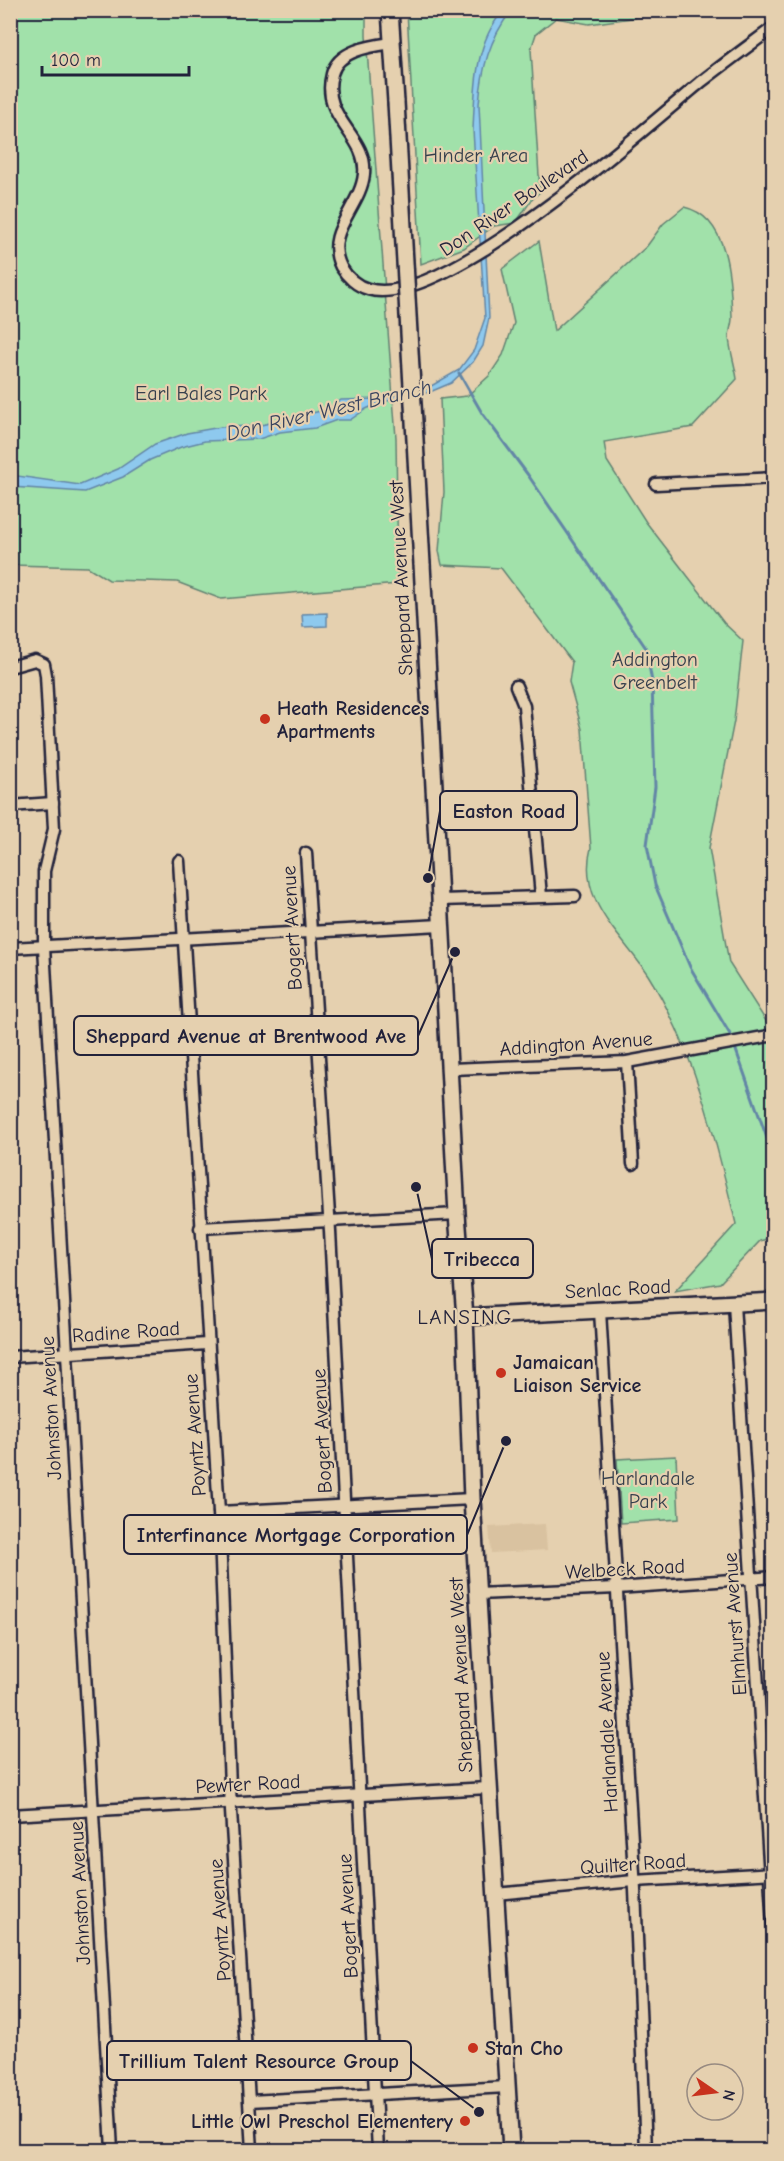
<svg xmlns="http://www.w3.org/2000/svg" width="784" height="2161" viewBox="0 0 784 2161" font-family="'Comic Neue',sans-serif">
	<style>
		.built { fill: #d9c2a0 }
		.green { fill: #a1e1aa; stroke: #628272; stroke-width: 1.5 }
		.water { fill: #8ec9ee; stroke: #6386a6; stroke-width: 1.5 }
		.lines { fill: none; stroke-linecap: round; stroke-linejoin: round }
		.stream { stroke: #6386a6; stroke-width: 3 }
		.street-casing { stroke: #22223b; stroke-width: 15 }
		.secondary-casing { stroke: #22223b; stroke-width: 20 }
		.street { stroke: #e5d0af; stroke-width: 10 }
		.secondary { stroke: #e5d0af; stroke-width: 15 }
		.secondary-bridge-casing { stroke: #22223b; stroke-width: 20; stroke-linecap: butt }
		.secondary-bridge { stroke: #e5d0af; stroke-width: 15 }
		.poi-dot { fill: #c8321e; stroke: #e5d0af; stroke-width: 2 }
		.labels { text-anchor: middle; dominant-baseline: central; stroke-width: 4.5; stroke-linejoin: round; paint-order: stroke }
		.park-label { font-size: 20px; fill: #353f4c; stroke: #e5d0af }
		.street-label { font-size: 20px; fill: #22223b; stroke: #e5d0af }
		.poi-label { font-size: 20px; font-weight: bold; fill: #22223b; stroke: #e5d0af; text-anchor: start }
		.water-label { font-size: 21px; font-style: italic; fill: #38435f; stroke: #e5d0af }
		.neighbourhood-label { font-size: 21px; letter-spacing: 1.5px; fill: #22223b; stroke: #e5d0af }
		.leader { fill: none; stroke: #22223b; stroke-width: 2 }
		.callout-dot { fill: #22223b; stroke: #e5d0af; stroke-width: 2 }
		.callout { fill: #e5d0af; stroke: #22223b; stroke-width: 2 }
		.callout-label { font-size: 21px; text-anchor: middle; font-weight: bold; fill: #22223b }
	</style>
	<rect width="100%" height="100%" fill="#e5d0af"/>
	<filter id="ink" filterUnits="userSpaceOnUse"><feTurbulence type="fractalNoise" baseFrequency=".0167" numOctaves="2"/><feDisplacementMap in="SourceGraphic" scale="12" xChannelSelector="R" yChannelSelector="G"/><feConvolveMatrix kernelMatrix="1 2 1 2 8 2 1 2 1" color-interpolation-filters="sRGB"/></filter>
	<g filter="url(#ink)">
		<path class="built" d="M545,1524L547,1550L491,1553L489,1527Z"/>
		<g class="green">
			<path d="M10,11H366V36L396,438L398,584L221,599L177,582L109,580L88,567L11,565Z"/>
			<path d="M407,11H657L653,15L589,24L556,18L536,34L531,49L540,192C528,201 525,212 515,223L494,226L464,248L421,264Z"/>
			<path d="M684,207C729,217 731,280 732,318C732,325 729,331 729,337C730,351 735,365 737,379L693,427L604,442L607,461L646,522L724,623L743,641L734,721L709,848L729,963L773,1032L774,1237L760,1241L720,1283L675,1291L736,1224C716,1140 694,1048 648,975C621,934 577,901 591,848L582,729L569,682L572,662L501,568L442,565L439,551L444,492L440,399L467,396L489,376L503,355L514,323L502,269L539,241L554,331L647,246L663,224Z"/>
			<path d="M676,1456L679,1519L621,1523L617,1459Z"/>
		</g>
		<g class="water">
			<path d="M503,11H511C489,40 482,68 479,104L489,318L483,346L473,362L451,383L430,392L382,402L366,409L350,420H337L315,428L280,432L259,439L205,441L181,447L150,460L123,477L85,492L11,487V475L80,485L118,469L155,444L187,433L221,427L257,426L329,409L341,400L377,399L426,389L459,370L474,350L485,318L473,130C475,89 474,44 503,11Z"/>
			<path d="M327,613V626L303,627L302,614Z"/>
		</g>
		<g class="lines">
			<path class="stream" d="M459,373L482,413L528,475L646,648L652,682L655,787L647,845L655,885L690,967L731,1036L774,1158"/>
			<g class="street-casing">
				<g id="street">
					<path d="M392,43C371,46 338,50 332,74C320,119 368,135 364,174C361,207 323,232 341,267C347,277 357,286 368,289C440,312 644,129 701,82C725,63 750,45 774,27"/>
					<path d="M656,484L774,478"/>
					<path d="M10,667L35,660L44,664L46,675L54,829L44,871V947L112,2150"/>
					<path d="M516,686L524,706L541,896"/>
					<path d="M10,806L53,803"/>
					<path d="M306,853L330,1231L378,2150"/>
					<path d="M179,861L219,1512L231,1811L252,2150"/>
					<path d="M440,900L575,896"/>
					<path d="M10,948L441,925"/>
					<path d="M627,1062L633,1164"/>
					<path d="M451,1069L627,1062L774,1035"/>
					<path d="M200,1228L457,1214"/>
					<path d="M734,1304L774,1941"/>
					<path d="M600,1311L635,1890L646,2150"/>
					<path d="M10,1357L207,1344"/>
					<path d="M219,1512L472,1499"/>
					<path d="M478,1594L617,1588L774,1577"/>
					<path d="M10,1815L488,1788"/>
					<path d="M495,1894L634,1881L774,1873"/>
					<path d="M250,2101L507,2087"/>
				</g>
			</g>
			<g class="secondary-casing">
				<g id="secondary">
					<path d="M390,10L396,102"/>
					<path d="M422,564L457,1214L465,1317L472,1499L511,2150"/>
					<path d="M465,1317L774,1301"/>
				</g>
			</g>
			<use href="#street" class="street"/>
			<use href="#secondary" class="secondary"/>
			<g class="secondary-bridge-casing">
				<path id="secondary-bridge" d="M396,102L422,564"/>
			</g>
			<use href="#secondary-bridge" class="secondary-bridge"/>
		</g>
	</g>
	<g class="poi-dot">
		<circle cx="265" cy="719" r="6"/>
		<circle cx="501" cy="1373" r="6"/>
		<circle cx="473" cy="2048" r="6"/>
		<circle cx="465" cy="2121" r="6"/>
	</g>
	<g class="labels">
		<g class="park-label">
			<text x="476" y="155">Hinder Area</text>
			<text x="201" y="393">Earl Bales Park</text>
			<text x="655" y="659">Addington<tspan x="655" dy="23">Greenbelt</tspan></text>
			<text x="648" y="1478">Harlandale<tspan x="648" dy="23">Park</tspan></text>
		</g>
		<g class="street-label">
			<text transform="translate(514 203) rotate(-34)">Don River Boulevard</text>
			<text transform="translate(401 578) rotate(-93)">Sheppard Avenue West</text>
			<text transform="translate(292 928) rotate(-93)">Bogert Avenue</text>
			<text transform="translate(576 1044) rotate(-4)">Addington Avenue</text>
			<text transform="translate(618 1289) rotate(-3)">Senlac Road</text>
			<text transform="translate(126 1332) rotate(-4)">Radine Road</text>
			<text transform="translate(51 1408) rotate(-93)">Johnston Avenue</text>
			<text transform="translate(322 1431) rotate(-93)">Bogert Avenue</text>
			<text transform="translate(195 1435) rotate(-94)">Poyntz Avenue</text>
			<text transform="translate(625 1569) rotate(-3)">Welbeck Road</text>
			<text transform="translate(735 1624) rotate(-94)">Elmhurst Avenue</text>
			<text transform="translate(461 1675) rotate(-93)">Sheppard Avenue West</text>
			<text transform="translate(607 1732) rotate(-93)">Harlandale Avenue</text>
			<text transform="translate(248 1784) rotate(-3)">Pewter Road</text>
			<text transform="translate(633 1864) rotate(-4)">Quilter Road</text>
			<text transform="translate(80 1893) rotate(-93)">Johnston Avenue</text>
			<text transform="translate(348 1916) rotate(-93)">Bogert Avenue</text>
			<text transform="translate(220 1920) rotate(-94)">Poyntz Avenue</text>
		</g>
		<g class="poi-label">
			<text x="277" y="708">Heath Residences<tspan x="277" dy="23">Apartments</tspan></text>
			<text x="513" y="1362">Jamaican<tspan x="513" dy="23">Liaison Service</tspan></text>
			<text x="485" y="2048">Stan Cho</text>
			<text x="453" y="2121" text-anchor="end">Little Owl Preschol Elementery</text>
		</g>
		<g class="water-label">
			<text transform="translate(329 410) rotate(-13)">Don River West Branch</text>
		</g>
		<g class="neighbourhood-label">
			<text x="465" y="1317">LANSING</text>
		</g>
	</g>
	<path class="leader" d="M428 878L440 811M455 952L418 1036M416 1187L432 1259M506 1441L467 1535M479 2112L411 2061"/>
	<g class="callout-dot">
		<circle cx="428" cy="878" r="6"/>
		<circle cx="455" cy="952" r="6"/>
		<circle cx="416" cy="1187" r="6"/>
		<circle cx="506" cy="1441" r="6"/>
		<circle cx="479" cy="2112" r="6"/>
	</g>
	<g class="callout">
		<rect x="440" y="791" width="137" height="39" rx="6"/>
		<rect x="74" y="1016" width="344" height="39" rx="6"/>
		<rect x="432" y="1239" width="101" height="39" rx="6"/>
		<rect x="124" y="1515" width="343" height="39" rx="6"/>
		<rect x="107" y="2041" width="304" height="39" rx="6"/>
	</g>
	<g class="callout-label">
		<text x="509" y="818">Easton Road</text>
		<text x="246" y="1043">Sheppard Avenue at Brentwood Ave</text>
		<text x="482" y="1266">Tribecca</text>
		<text x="296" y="1542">Interfinance Mortgage Corporation</text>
		<text x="259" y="2068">Trillium Talent Resource Group</text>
	</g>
	<rect width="784" height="2161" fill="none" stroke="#e5d0af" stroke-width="36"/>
	<rect x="18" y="18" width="748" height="2125" fill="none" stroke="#22223b" stroke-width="2" filter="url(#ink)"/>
	<g transform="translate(715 2092) rotate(104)"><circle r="28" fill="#e5d0af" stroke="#978a81" stroke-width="1.5"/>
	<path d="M0-4.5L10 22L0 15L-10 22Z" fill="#c8321e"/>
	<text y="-9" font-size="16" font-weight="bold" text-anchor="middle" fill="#22223b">N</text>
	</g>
	<path d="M42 66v9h147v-9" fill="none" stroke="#22223b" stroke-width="3"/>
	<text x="51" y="66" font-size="18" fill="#22223b" stroke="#e5d0af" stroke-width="4.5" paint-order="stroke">100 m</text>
</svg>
